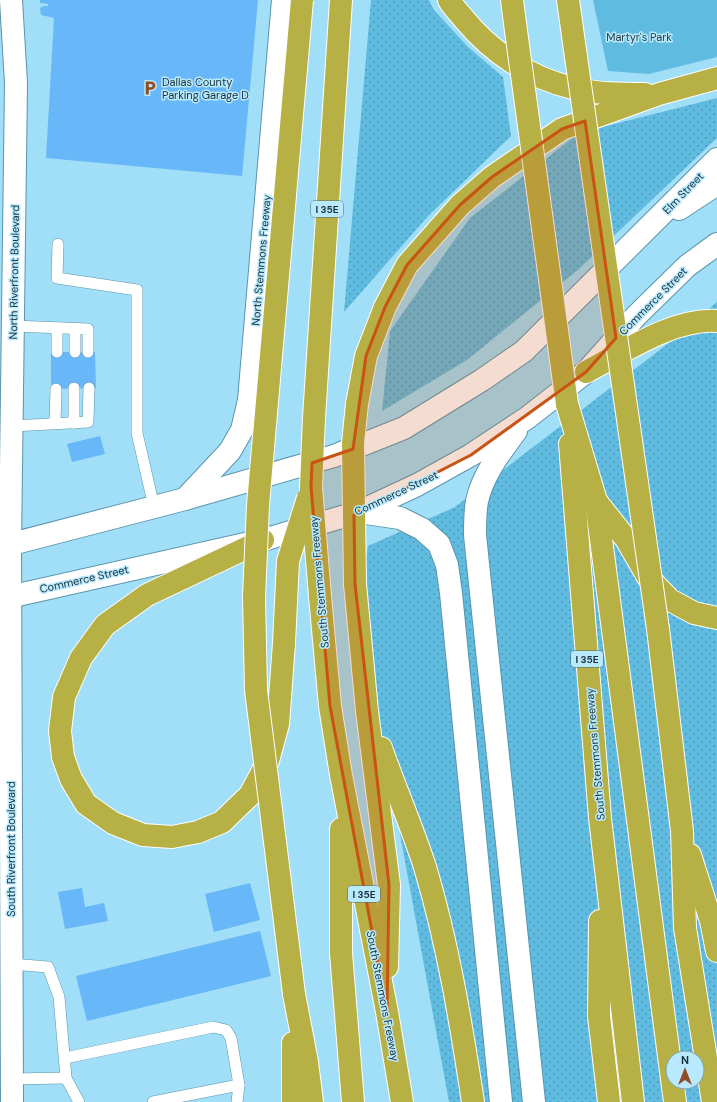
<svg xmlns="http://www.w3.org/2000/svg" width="717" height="1102" viewBox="0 0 717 1102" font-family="'DM Sans',sans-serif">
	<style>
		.grass { fill: url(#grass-dots); fill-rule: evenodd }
		.green { fill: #5fbce0 }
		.building { fill: #68b7f8 }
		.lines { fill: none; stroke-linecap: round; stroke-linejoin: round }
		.lane-casing { stroke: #5995ac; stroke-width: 12 }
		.secondary-casing { stroke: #5995ac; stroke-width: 24 }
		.highway-casing { stroke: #fff; stroke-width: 24 }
		.lane { stroke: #fff; stroke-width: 11 }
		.secondary { stroke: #fff; stroke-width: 22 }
		.highway { stroke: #b7b045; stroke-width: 22 }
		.highway-bridge-casing { stroke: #fff; stroke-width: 24; stroke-linecap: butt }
		.highway-bridge { stroke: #b7b045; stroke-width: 22 }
		.marked { fill: #c95313; fill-opacity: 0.2; stroke: #c95313; stroke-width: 3; stroke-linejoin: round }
		.labels { text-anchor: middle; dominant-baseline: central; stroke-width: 3; stroke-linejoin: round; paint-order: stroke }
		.shield { fill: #b9e9fd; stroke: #486875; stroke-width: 1 }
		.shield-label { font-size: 10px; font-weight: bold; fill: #18313b }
		.park-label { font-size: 11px; fill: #243e48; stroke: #b9e9fd }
		.poi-label { font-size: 11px; fill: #18313b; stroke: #b9e9fd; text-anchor: start }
		.street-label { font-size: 11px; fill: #18313b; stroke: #b9e9fd }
	</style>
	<defs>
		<pattern id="grass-dots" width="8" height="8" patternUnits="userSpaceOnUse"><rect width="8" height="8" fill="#5fbce0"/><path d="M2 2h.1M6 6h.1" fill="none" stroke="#4d99b7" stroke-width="1.8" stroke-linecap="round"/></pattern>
	</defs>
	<rect width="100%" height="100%" fill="#a1def7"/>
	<g class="grass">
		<path d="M371,0H429L434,10L468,47L503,77L511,136L428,216L344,312Z"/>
		<path d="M717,98V138L579,269L467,360L382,411L390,331L470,218L579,133Z"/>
		<path d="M717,302V1102H449L358,604L368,546L455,507L678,336ZM673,1058H697V1082H673Z"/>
	</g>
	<path class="green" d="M593,0H717V57L649,74L608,71Z"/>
	<g class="building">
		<path d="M40,0H258L242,176L46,158L54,18L41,15L40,8L44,6H48V4L40,3Z"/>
		<path d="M51,352H95L96,388L51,389Z"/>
		<path d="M100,436L105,454L72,462L67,444Z"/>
		<path d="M250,883L260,920L214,932L205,894Z"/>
		<path d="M82,888L85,907L104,903L108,921L65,929L58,892Z"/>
		<path d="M260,931L271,976L87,1021L76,976Z"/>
	</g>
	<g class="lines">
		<g class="lane-casing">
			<g id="lane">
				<path d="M58,244L57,278L137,290V433L154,507"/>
				<path d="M13,326L88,329V352"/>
				<path d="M75,328V352"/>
				<path d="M57,352V328"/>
				<path d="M74,388V423"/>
				<path d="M55,423L56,389"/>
				<path d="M12,426L88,422L89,388"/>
				<path d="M11,964L48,967L59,997L66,1078L79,1102"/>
				<path d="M65,1058L213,1027L226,1030L231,1038L239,1085L237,1102"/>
				<path d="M11,1079L66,1078"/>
				<path d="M153,1102L239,1085"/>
			</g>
		</g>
		<g class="secondary-casing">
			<g id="secondary">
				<path d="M11,0L16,83L10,545L12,1102"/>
				<path d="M679,209L717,184"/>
				<path d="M516,431C500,453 483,474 477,501C475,512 475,524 475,535L534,1102"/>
				<path d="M185,499L230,451L242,430L249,400L283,0"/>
				<path d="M359,512L400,518L422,529L439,544L447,565L451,593L501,1102"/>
				<path d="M0,547L185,499L334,456L404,428L482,380L524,351L717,159"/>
				<path d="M0,599L263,540L359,512L417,485L471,455L527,418L586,372L636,316L687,266L717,244"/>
			</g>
		</g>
		<g class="highway-casing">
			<g id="highway">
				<path d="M449,0C453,7 459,13 464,19C492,53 530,78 573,88C596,94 622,94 645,94"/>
				<path d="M512,0L516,31"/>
				<path d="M568,0L576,57"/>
				<path d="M586,372C624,352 673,318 717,321"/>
				<path d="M357,404L366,356L385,307L407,265L460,205L492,177L562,129L659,94L717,78"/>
				<path d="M567,404L596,501L675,1102"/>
				<path d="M314,418L341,0"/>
				<path d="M570,444L600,818L633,1102"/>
				<path d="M596,501L626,539L648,577L670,600L694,613L717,618"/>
				<path d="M263,540L147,595L105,625L81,658L64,697L60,731L63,757L71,779L86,804L113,823L143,835L172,837L198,832L222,822L250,795L268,761L278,724L284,643"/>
				<path d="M355,584L367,711L389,885L387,967"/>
				<path d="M320,596L330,706L341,775L387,1012L402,1102"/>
				<path d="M658,629L682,831L685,928L713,1102"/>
				<path d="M381,748C395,788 412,827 425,867C448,944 461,1023 473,1102"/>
				<path d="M341,829V953L353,1102"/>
				<path d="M690,855L711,921L717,951"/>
				<path d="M600,921L599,1016L609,1102"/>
				<path d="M294,994L307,1062L312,1102"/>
				<path d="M293,1102V1043"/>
			</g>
		</g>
		<use href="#lane" class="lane"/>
		<use href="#secondary" class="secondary"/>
		<use href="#highway" class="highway"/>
		<g class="highway-bridge-casing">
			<g id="highway-bridge">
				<path d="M516,31L567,404"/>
				<path d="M576,57L658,629"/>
				<path d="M314,418L311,487L320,596"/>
				<path d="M355,584L353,443L357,404"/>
				<path d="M284,643L288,561L308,498"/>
				<path d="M294,994L256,690L254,597L258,505L302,0"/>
			</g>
		</g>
		<use href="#highway-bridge" class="highway-bridge"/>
	</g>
	<path class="marked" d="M585,121L616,338L586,372L471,455L354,515L355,584L389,885L387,1012L330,706L311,487L312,463L353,449L366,356L385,307L407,265L460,205L492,177L562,129Z"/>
	<defs>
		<g id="parking-bare" transform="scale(1.2)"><path d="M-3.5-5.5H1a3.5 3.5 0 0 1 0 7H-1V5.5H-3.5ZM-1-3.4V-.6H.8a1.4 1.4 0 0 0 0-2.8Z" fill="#924b27" stroke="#b9e9fd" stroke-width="2.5" paint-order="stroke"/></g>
	</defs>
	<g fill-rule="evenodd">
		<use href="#parking-bare" x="150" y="88"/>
	</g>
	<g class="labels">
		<g class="shield">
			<rect x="311" y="201" width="32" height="16" rx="3"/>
			<rect x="571" y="651" width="32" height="16" rx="3"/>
			<rect x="348" y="886" width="32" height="16" rx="3"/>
		</g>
		<g class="shield-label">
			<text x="327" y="209">I 35E</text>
			<text x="587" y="659">I 35E</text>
			<text x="364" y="894">I 35E</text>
		</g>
		<g class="park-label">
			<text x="639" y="37">Martyr's Park</text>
		</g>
		<g class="poi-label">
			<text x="162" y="82">Dallas County<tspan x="162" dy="13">Parking Garage D</tspan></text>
		</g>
		<g class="street-label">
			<text transform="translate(683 193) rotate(-46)">Elm Street</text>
			<text transform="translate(261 260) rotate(-85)">North Stemmons Freeway</text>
			<text transform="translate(14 272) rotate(-89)">North Riverfront Boulevard</text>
			<text transform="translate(653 301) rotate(-45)">Commerce Street</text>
			<text transform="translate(396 493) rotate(-25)">Commerce Street</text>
			<text transform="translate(84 579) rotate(-13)">Commerce Street</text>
			<text transform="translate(319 582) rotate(-95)">South Stemmons Freeway</text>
			<text transform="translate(595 754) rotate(-95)">South Stemmons Freeway</text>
			<text transform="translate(11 849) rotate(-90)">South Riverfront Boulevard</text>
			<text transform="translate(383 996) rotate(79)">South Stemmons Freeway</text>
		</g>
	</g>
	<g transform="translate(685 1070)"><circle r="19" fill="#b9e9fd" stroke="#799faf"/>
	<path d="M0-3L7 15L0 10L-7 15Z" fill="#924b27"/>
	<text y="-6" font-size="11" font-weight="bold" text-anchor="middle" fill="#18313b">N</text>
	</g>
</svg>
